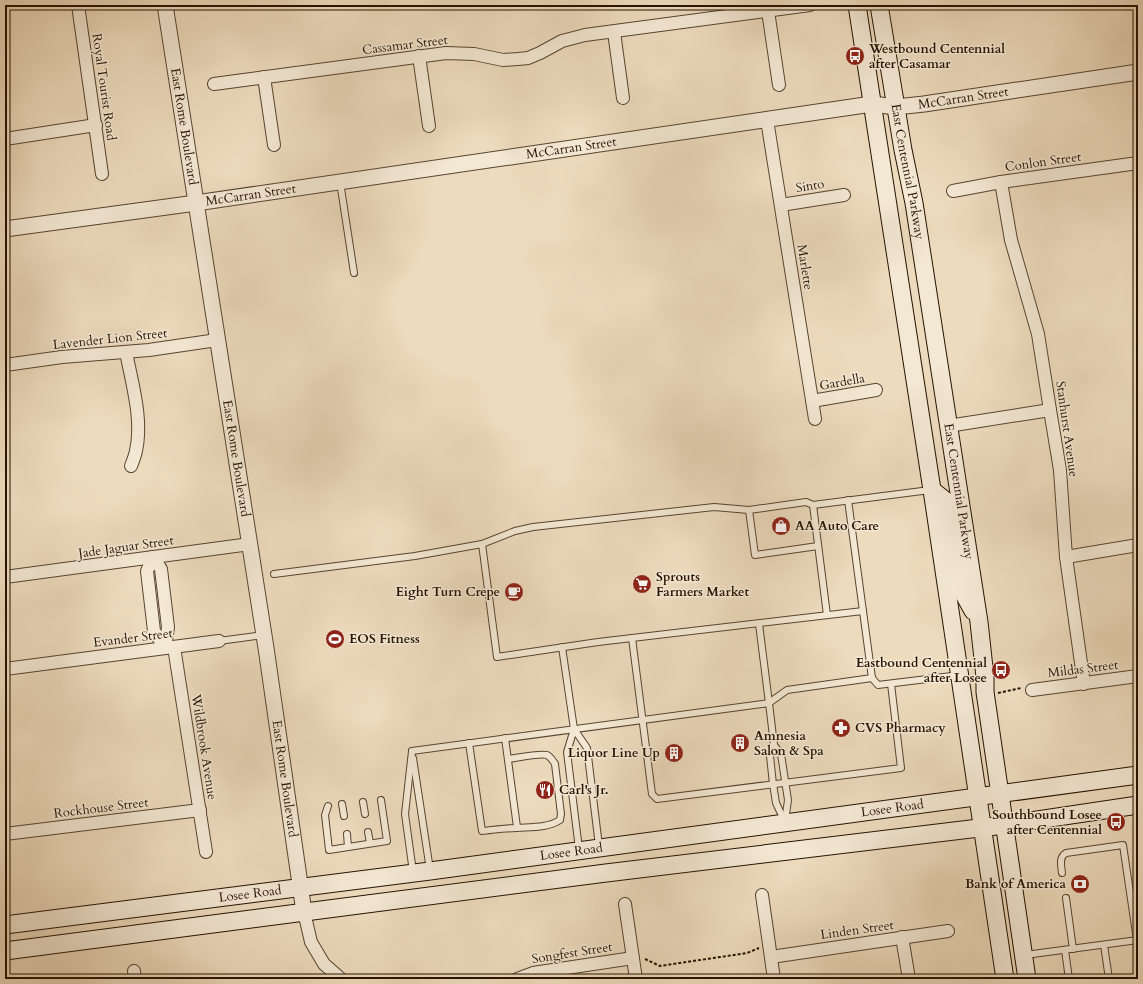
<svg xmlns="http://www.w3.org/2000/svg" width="1143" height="984" viewBox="0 0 1143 984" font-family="Cardo,serif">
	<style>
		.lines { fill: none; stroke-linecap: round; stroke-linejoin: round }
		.service-casing { stroke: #574430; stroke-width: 8 }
		.minor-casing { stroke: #574430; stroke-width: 14 }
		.tertiary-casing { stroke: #574430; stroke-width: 17 }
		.secondary-casing { stroke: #251201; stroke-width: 19 }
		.path { stroke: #251201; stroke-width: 2; stroke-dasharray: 3 2; stroke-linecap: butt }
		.service { stroke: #f3e8d4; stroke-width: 6 }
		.minor { stroke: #f3e8d4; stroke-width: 12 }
		.tertiary { stroke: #f3e8d4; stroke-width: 15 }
		.secondary { stroke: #f3e8d4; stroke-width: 17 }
		.labels { text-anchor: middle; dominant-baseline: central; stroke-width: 3; stroke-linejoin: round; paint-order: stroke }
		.street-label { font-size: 13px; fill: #251201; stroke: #f3e8d4 }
		.poi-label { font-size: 13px; font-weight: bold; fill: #251201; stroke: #f3e8d4; text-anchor: start }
	</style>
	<rect width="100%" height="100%" fill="#eddbbd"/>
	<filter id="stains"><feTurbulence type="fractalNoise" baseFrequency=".005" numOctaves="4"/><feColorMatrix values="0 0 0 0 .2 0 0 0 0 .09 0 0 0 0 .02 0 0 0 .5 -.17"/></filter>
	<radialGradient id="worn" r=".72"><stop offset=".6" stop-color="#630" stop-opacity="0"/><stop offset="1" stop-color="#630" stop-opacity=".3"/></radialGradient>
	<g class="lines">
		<g class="service-casing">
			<g id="service">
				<path d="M340,182L354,273"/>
				<path d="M848,500L872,678"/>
				<path d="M813,505L827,615"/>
				<path d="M482,544L515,531L533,527L714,507L749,510"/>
				<path d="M818,546L755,555L749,510L806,502L813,505L930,490"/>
				<path d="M274,574L415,556L482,544L497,657L598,642L863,611"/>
				<path d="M759,624L769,703"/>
				<path d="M632,638L652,794L657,799L901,768L891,684"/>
				<path d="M219,641L264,635"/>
				<path d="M562,647L574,729L567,752L579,849"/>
				<path d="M769,703L787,690L872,678L878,685L960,675"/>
				<path d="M574,729L587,748L599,846"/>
				<path d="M505,738L517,827"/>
				<path d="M469,743L482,831C493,830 505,828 517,828C531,827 548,828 560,820L561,814L555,764C553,761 551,757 547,755C540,753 516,758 508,759"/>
				<path d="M774,745L770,756L773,784L776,803L785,822"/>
				<path d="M412,751L769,703L774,745L781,754L788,800L785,822"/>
				<path d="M412,751L405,814L413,872"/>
				<path d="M413,758L430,870"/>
				<path d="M363,802L365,814"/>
				<path d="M342,804L344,816"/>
				<path d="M328,806L325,815L329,850L387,841L381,800"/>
				<path d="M368,832L370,843"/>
				<path d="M347,834L348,847"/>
				<path d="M1062,873C1061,865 1059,857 1066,853L1123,845L1137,940"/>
				<path d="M1066,898L1073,949"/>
				<path d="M1104,945L1109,979"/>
				<path d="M1065,950L1069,979"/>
				<path d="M1025,955L1138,940"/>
			</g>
		</g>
		<g class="minor-casing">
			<g id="minor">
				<path d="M78,5L102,174"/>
				<path d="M768,11L779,85"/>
				<path d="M614,32L623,98"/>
				<path d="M419,56L429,126"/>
				<path d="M264,77L274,145"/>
				<path d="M214,84L446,53L474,54L503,60L518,59L528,58L540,53L562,41L585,35L810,5"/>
				<path d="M767,120L815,419"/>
				<path d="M5,139L96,125"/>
				<path d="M1001,182L1011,240L1038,334L1050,410L1060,470L1066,557L1084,684"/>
				<path d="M953,191L1001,182L1138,163"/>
				<path d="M781,205L844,195"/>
				<path d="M126,352C132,384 143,419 136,451C135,456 133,461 131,466"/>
				<path d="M5,365L62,357L149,350L217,340"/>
				<path d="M812,401L876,390"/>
				<path d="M948,426L1050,410"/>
				<path d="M153,557L147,571L154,631L165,648"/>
				<path d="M153,557L161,569L168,627L165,648"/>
				<path d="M1066,557L1138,545"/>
				<path d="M5,577L250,544"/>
				<path d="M174,647L206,852"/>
				<path d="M5,669L219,641"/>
				<path d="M1032,690L1138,676"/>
				<path d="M5,834L200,810"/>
				<path d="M762,895L774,979"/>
				<path d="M625,904L636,979"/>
				<path d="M304,912L311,942L324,964L341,979"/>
				<path d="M902,937L909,979"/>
				<path d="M771,957L948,931"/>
				<path d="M134,971L135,979"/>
				<path d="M517,979L533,973L633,958"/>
			</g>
		</g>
		<g class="tertiary-casing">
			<g id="tertiary">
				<path id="s1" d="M165,5L266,648L304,912"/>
				<path id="s2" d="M5,229L196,203L872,104L896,107L924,104L1138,72"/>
			</g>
		</g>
		<g class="secondary-casing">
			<g id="secondary">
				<path d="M857,5L932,490L1005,979"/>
				<path id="s3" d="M879,5L903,150L914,203L979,622L985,677V692L1027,979"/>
				<path d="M932,490L947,502L961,589L973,611"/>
				<path id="s4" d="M5,925L430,871L1138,775"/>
				<path d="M5,951L606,873L1004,825L1138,805"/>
			</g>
		</g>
		<g class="path">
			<path d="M998,693L1021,688"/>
			<path d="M645,959L660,966L747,953L759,948"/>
		</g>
		<use href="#service" class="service"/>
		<use href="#minor" class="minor"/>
		<use href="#tertiary" class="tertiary"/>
		<use href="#secondary" class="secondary"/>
	</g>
	<defs>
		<g id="bus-disc" transform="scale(1)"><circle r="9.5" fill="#8f2418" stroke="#f3e8d4"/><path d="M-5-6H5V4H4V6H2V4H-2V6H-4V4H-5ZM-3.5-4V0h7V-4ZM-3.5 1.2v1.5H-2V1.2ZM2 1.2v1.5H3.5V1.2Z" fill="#fff"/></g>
		<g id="shop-disc" transform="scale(1)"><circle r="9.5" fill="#8f2418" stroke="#f3e8d4"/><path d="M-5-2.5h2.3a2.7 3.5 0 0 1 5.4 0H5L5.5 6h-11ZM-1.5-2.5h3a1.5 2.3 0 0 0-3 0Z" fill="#fff"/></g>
		<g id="supermarket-disc" transform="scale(1)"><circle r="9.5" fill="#8f2418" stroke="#f3e8d4"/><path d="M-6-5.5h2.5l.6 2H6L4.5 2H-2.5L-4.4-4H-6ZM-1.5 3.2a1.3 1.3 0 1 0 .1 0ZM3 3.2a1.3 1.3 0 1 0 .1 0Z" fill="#fff"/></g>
		<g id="cafe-disc" transform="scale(1)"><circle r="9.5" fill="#8f2418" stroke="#f3e8d4"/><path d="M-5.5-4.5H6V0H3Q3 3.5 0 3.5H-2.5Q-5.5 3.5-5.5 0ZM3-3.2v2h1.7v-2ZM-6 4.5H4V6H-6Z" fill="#fff"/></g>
		<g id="stadium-disc" transform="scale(1)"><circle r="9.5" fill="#8f2418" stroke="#f3e8d4"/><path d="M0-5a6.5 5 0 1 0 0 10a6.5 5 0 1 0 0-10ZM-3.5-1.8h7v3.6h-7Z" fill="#fff"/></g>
		<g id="pharmacy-disc" transform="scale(1)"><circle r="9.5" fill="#8f2418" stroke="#f3e8d4"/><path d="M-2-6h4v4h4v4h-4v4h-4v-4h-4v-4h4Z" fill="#fff"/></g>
		<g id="building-disc" transform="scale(1)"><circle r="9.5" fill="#8f2418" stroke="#f3e8d4"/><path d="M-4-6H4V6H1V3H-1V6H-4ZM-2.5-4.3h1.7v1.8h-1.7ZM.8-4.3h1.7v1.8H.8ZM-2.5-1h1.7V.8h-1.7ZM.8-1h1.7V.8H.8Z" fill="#fff"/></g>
		<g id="restaurant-disc" transform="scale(1)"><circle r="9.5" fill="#8f2418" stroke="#f3e8d4"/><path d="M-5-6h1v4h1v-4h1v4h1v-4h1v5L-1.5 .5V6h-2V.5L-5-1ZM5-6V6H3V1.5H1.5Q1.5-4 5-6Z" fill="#fff"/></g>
		<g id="bank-disc" transform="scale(1)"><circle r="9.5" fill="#8f2418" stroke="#f3e8d4"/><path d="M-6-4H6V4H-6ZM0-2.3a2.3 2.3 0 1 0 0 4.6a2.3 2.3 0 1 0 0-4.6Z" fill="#fff"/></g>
	</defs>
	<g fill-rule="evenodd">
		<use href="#bus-disc" x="855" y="56"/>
		<use href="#shop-disc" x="781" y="526"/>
		<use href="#supermarket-disc" x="642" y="584"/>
		<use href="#cafe-disc" x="514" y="592"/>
		<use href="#stadium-disc" x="335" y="639"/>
		<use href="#bus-disc" x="1001" y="670"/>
		<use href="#pharmacy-disc" x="841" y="728"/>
		<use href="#building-disc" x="740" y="743"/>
		<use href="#building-disc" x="674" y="753"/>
		<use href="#restaurant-disc" x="545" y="790"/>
		<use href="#bus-disc" x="1116" y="822"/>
		<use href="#bank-disc" x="1080" y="884"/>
	</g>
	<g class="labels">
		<g class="street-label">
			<text transform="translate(405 45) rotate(-7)">Cassamar Street</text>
			<text transform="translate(104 87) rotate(82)">Royal Tourist Road</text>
			<text stroke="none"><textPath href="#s2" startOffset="968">McCarran Street</textPath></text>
			<text stroke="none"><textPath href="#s1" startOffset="123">East Rome Boulevard</textPath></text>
			<text stroke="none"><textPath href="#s2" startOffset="572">McCarran Street</textPath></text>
			<text transform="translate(1043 162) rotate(-8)">Conlon Street</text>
			<text stroke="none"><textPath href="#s3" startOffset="169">East Centennial Parkway</textPath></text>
			<text transform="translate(810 186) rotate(-9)">Sinto</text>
			<text stroke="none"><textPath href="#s2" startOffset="248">McCarran Street</textPath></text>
			<text transform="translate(805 267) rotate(81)">Marlette</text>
			<text transform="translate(110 339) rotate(-6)">Lavender Lion Street</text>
			<text transform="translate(842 382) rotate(-10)">Gardella</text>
			<text transform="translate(1067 429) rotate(82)">Stanhurst Avenue</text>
			<text stroke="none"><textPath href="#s1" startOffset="459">East Rome Boulevard</textPath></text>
			<text stroke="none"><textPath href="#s3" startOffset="493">East Centennial Parkway</textPath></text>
			<text transform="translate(126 547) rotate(-8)">Jade Jaguar Street</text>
			<text transform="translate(133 638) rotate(-7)">Evander Street</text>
			<text transform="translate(1083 669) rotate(-7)">Mildas Street</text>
			<text transform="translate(204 747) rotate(81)">Wildbrook Avenue</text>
			<text stroke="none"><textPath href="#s1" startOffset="783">East Rome Boulevard</textPath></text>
			<text stroke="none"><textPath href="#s4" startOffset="895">Losee Road</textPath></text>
			<text transform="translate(101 808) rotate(-7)">Rockhouse Street</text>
			<text stroke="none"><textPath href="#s4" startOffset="571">Losee Road</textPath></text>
			<text stroke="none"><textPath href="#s4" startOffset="247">Losee Road</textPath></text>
			<text transform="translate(857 930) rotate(-8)">Linden Street</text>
			<text transform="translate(572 953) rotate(-9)">Songfest Street</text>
		</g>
		<g class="poi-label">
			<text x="869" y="49">Westbound Centennial<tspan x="869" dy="15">after Casamar</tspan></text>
			<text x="795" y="526">AA Auto Care</text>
			<text x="656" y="577">Sprouts<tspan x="656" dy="15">Farmers Market</tspan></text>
			<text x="500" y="592" text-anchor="end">Eight Turn Crepe</text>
			<text x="349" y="639">EOS Fitness</text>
			<text x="987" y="663" text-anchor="end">Eastbound Centennial<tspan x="987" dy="15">after Losee</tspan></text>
			<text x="855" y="728">CVS Pharmacy</text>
			<text x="754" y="736">Amnesia<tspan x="754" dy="15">Salon &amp; Spa</tspan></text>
			<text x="660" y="753" text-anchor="end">Liquor Line Up</text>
			<text x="559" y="790">Carl's Jr.</text>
			<text x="1102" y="815" text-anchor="end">Southbound Losee<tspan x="1102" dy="15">after Centennial</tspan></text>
			<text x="1066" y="884" text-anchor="end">Bank of America</text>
		</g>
	</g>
	<rect width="1143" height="984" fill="none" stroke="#eddbbd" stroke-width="20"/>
	<rect x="6" y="6" width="1131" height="972" fill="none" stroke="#251201" stroke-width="2"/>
	<rect x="10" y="10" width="1123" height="964" fill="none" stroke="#251201"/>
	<rect width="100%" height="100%" filter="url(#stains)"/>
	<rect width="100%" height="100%" fill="url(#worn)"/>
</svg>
